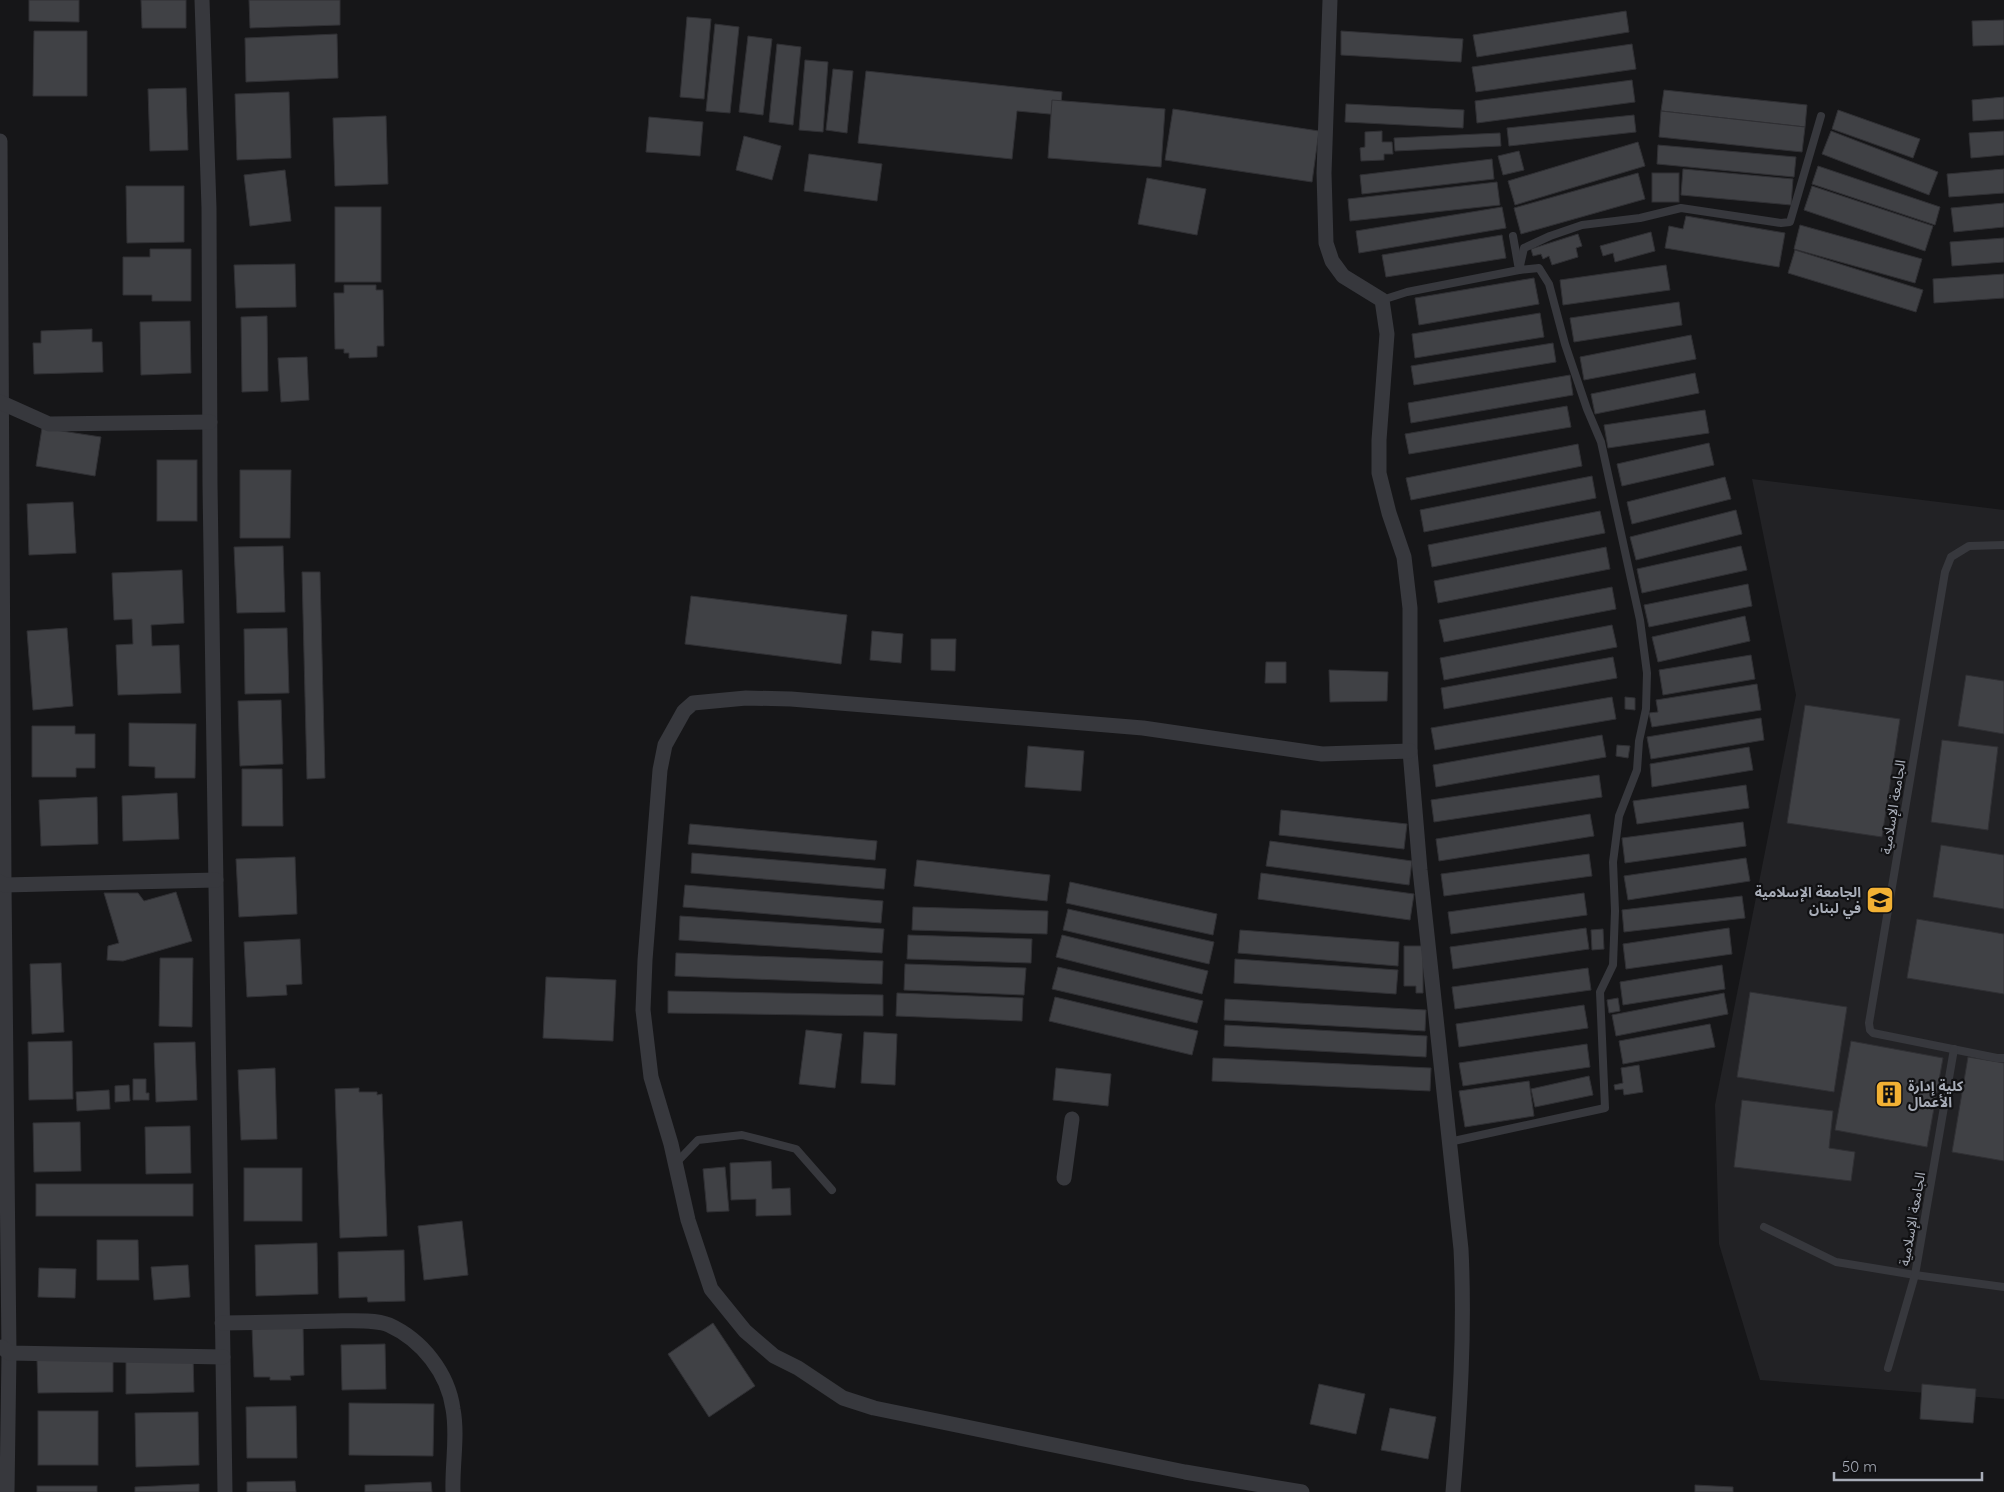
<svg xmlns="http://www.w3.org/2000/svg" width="2004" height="1492" viewBox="0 0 2004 1492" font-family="Quicksand,'Noto Sans Arabic',sans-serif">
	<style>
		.built { fill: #222225 }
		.building { fill: #404145; stroke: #303034 }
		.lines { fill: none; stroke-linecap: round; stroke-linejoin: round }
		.lane { stroke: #37383d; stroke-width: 8 }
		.street { stroke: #37383d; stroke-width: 15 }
		.labels { text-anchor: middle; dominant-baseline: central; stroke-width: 4.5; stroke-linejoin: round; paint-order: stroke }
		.street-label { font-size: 14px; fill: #a8adb8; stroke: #111113 }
		.poi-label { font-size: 14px; font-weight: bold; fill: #a8adb8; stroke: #111113; text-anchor: end }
	</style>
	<rect width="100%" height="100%" fill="#161618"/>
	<path class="built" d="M1752,479L2004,510V1399L1760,1380L1719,1244L1715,1105L1796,695Z"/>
	<g class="building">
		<path d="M29,0H79V22L29,21Z"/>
		<path d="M141,0H186V28H142Z"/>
		<path d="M249,0H340V25L250,28Z"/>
		<path d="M1626,11L1629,32L1477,57L1473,35Z"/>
		<path d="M687,17L711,19L704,99L680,97Z"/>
		<path d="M2004,20V45L1973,46L1972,21Z"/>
		<path d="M715,24L739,27L730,113L706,111Z"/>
		<path d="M34,31H87V96H33Z"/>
		<path d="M1341,31L1463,39L1461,62L1341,55Z"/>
		<path d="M337,34L338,78L246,82L245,38Z"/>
		<path d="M748,36L772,39L763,115L739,112Z"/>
		<path d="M777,44L801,47L793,125L769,122Z"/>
		<path d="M1632,44L1636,69L1476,92L1472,67Z"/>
		<path d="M805,60L828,62L823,132L799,130Z"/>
		<path d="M833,69L853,71L847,133L826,130Z"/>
		<path d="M866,71L1062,92L1060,115L1017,111L1012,159L858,143Z"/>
		<path d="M1632,80L1635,102L1477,123L1475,101Z"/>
		<path d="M186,88L188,150L150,151L148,89Z"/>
		<path d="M1664,90L1807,105L1805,127L1661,111Z"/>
		<path d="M289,92L291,158L237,160L235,94Z"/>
		<path d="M2004,97V119L1973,121L1972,100Z"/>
		<path d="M1052,100L1165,109L1161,167L1048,158Z"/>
		<path d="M1346,104L1464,110L1463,128L1345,122Z"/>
		<path d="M1173,109L1319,131L1312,182L1165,160Z"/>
		<path d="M1838,110L1920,139L1913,158L1832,129Z"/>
		<path d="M1661,111L1805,127L1802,152L1659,137Z"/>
		<path d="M1634,115L1636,132L1509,146L1507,128Z"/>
		<path d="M386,116L388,184L335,186L333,118Z"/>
		<path d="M649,117L703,122L700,156L646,152Z"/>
		<path d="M1382,131V142H1392L1393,154H1384V160L1361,161L1360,148L1365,147V132Z"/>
		<path d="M1831,131L1938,172L1929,195L1822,154Z"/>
		<path d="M2004,131V155L1971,158L1969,133Z"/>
		<path d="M1500,133L1501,146L1395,151L1394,138Z"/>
		<path d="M744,136L781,146L772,180L736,170Z"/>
		<path d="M1638,142L1645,166L1515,205L1508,181Z"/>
		<path d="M1658,145L1796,157L1794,177L1657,164Z"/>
		<path d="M1519,151L1524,170L1503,175L1498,156Z"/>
		<path d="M809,154L882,164L877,201L804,191Z"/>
		<path d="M1492,159L1494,179L1362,194L1360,175Z"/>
		<path d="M1818,166L1940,207L1935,225L1812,184Z"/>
		<path d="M1683,169L1793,179L1791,205L1681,195Z"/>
		<path d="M2004,169V193L1949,197L1947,174Z"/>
		<path d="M285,170L291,221L250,226L244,175Z"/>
		<path d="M1638,173L1645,199L1521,234L1514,208Z"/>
		<rect x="1652" y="173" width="27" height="29"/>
		<path d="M1147,178L1206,189L1197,235L1138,224Z"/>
		<path d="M1497,182L1500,205L1350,221L1348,199Z"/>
		<path d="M126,186H184V242L127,243Z"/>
		<path d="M1812,186L1933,226L1925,251L1804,210Z"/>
		<path d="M2004,203V227L1954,232L1951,208Z"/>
		<rect x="335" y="207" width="46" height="75"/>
		<path d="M1502,207L1506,228L1359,253L1356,231Z"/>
		<path d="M1686,216L1785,233L1779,267L1665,248L1669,226L1683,229Z"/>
		<path d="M1800,225L1922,259L1915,283L1794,249Z"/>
		<path d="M1651,232L1655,251L1615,262L1613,253L1603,256L1600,246Z"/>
		<path d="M1578,234L1582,246L1576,248L1578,257L1552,265L1549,256L1543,259L1541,254L1533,256L1531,249Z"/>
		<path d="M1502,235L1506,258L1386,277L1382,255Z"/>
		<path d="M2004,238V262L1952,266L1950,242Z"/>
		<path d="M150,249H191V301H152V295H123V257H150Z"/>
		<path d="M1795,250L1923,290L1916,312L1788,273Z"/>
		<path d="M295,264L296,307L236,308L234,265Z"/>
		<path d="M1666,265L1670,290L1563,305L1560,280Z"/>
		<path d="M2004,274V298L1934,303L1933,279Z"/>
		<path d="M1534,278L1539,304L1419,325L1415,298Z"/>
		<path d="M344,285H376V290H383L384,346H377V357L349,358V353H344V349H335L334,293H344Z"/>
		<path d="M1679,302L1682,325L1574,342L1570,318Z"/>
		<path d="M1540,313L1544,337L1415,358L1412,334Z"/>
		<path d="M267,316L268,391L242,392L241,317Z"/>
		<path d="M190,321L191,373L141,375L140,322Z"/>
		<path d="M92,329V342H102L103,372L34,374L33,343H41V331Z"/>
		<path d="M1691,335L1696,359L1584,380L1580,357Z"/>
		<path d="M1553,343L1556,362L1414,385L1411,366Z"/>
		<path d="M307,357L309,400L281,402L278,358Z"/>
		<path d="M1695,373L1699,393L1595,414L1591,394Z"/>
		<path d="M1570,375L1573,395L1411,423L1408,403Z"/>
		<path d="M1567,406L1571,427L1409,454L1405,434Z"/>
		<path d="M1705,410L1709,433L1608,448L1604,425Z"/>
		<path d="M42,428L101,437L95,476L36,466Z"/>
		<path d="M1709,443L1714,465L1622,486L1617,464Z"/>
		<path d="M1578,444L1582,466L1411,500L1406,478Z"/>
		<rect x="157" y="460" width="40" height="61"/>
		<path d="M240,470H291L290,538H240Z"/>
		<path d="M1592,476L1596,498L1424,532L1420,510Z"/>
		<path d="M1725,477L1731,499L1632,524L1627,502Z"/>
		<path d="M73,502L76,553L29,555L27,504Z"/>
		<path d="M1736,510L1742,534L1636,560L1630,537Z"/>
		<path d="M1600,511L1605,533L1432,567L1428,545Z"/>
		<path d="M283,546L285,612L237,613L234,547Z"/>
		<path d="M1741,546L1747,570L1642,593L1637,569Z"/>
		<path d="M1606,547L1610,569L1438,603L1434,581Z"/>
		<path d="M182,570L184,623L151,625L152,646L179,645L181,693L118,695L116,645L133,644L132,619L114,620L112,573Z"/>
		<path d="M302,572H320L325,778L307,779Z"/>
		<path d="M1748,584L1752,606L1649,627L1644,605Z"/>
		<path d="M1612,587L1616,609L1444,642L1439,620Z"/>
		<path d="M691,596L847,615L841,664L685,644Z"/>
		<path d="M1745,616L1750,641L1658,662L1652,637Z"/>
		<path d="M1612,625L1617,647L1444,680L1440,658Z"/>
		<path d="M67,628L73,706L33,710L27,631Z"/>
		<path d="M287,628L289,693L245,694L244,629Z"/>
		<path d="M872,631L903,634L901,663L870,660Z"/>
		<path d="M931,639H956L955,671L931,670Z"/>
		<path d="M1751,655L1755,679L1663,695L1659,670Z"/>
		<path d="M1613,657L1617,678L1444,709L1441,688Z"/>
		<path d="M1266,662H1286V683H1265Z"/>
		<path d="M1329,670L1388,672L1387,701L1330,702Z"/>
		<path d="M1966,675L2004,681V734L1958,726Z"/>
		<path d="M1757,684L1761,710L1652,727L1649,713L1658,712L1656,700Z"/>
		<path d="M1612,697L1616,719L1435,750L1431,728Z"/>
		<path d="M1625,697L1635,698V710L1625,709Z"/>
		<path d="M281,700L283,764L240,766L238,701Z"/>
		<path d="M1805,705L1900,719L1882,837L1787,823Z"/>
		<path d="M1761,718L1764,740L1651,759L1647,737Z"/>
		<path d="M129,723L196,724L195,778H155V767L129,766Z"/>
		<path d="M32,726H75V734H95V768H76V777H32Z"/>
		<path d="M1602,735L1606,757L1436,787L1433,765Z"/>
		<path d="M1942,740L1998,747L1988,830L1931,822Z"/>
		<path d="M1617,745L1630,746L1628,758L1616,756Z"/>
		<path d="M1028,746L1084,751L1081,791L1025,787Z"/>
		<path d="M1749,747L1753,770L1652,787L1650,764Z"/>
		<path d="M242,769H282L283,826H242Z"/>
		<path d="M1599,775L1602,797L1434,822L1431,800Z"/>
		<path d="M1746,785L1749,808L1637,824L1633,801Z"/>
		<path d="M177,793L179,839L123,841L122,796Z"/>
		<path d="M97,797L98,844L41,846L39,800Z"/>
		<path d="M1281,810L1407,824L1404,849L1279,835Z"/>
		<path d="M1590,814L1594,836L1439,861L1436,839Z"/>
		<path d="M1743,822L1746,846L1625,863L1622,838Z"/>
		<path d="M690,824L877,841L875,860L688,844Z"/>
		<path d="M1270,841L1412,861L1409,885L1266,866Z"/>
		<path d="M1941,845L2004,855V909L1933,897Z"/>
		<path d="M692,853L886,869L884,889L691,873Z"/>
		<path d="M1589,854L1592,876L1444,896L1441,874Z"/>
		<path d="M295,857L297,914L239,917L236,859Z"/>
		<path d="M1746,858L1750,881L1628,900L1624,876Z"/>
		<path d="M917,860L1050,875L1047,901L914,886Z"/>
		<path d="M1261,873L1414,894L1410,920L1258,899Z"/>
		<path d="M1070,882L1217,914L1213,935L1066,903Z"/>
		<path d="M685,885L883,901L881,923L683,907Z"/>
		<path d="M176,892L192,941L123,961L107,960L108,946L119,943L104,893H138L144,901Z"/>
		<path d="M1584,893L1587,915L1451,934L1448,912Z"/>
		<path d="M1742,896L1745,918L1624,932L1622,910Z"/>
		<path d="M913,907L1048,911L1047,934L912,930Z"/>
		<path d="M1068,909L1214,942L1209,964L1063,930Z"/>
		<path d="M680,916L884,929L882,953L679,940Z"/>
		<path d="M1917,919L2004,934V994L1907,978Z"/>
		<path d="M1586,928L1589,949L1453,969L1450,947Z"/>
		<path d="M1729,928L1732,954L1626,969L1623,944Z"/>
		<path d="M1603,929L1604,949L1592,950L1591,930Z"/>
		<path d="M1240,930L1399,942L1398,966L1238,953Z"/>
		<path d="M908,935L1032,939L1031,963L907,959Z"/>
		<path d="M1062,935L1208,971L1202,994L1056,957Z"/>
		<path d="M300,939L302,984L286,985L287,995L247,997L244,942Z"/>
		<path d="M1404,946H1423V993H1416V986H1404Z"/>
		<path d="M676,953L883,961L882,984L675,976Z"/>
		<path d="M160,958H193L192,1027L159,1026Z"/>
		<path d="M1235,959L1398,970L1396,994L1234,983Z"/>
		<path d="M61,963L64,1032L32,1034L30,964Z"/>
		<path d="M905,964L1026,968L1024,995L904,990Z"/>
		<path d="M1722,965L1725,989L1623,1005L1620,982Z"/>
		<path d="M1058,967L1203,1001L1197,1023L1052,989Z"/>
		<path d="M1588,968L1591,990L1455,1009L1452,987Z"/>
		<path d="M546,977L616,980L613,1041L543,1038Z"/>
		<path d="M668,991L883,995V1016L668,1013Z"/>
		<path d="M1750,992L1847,1007L1834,1092L1737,1077Z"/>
		<path d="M897,993L1023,998L1022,1021L896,1016Z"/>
		<path d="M1724,993L1728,1014L1616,1036L1612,1015Z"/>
		<path d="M1055,997L1198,1031L1192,1055L1049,1021Z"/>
		<path d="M1618,998L1620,1011L1609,1013L1607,1000Z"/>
		<path d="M1225,999L1426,1010L1425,1031L1224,1020Z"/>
		<path d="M1584,1005L1588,1028L1459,1047L1456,1024Z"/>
		<path d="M1710,1024L1715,1047L1623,1064L1619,1041Z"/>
		<path d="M1225,1025L1427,1036L1426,1057L1224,1046Z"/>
		<path d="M806,1030L842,1034L835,1088L799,1084Z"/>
		<path d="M864,1032L897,1034L895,1085L861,1083Z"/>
		<path d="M72,1041L73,1099L29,1100L28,1042Z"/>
		<path d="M1851,1041L1943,1058L1927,1147L1835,1130Z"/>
		<path d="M195,1042L197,1100L156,1102L154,1043Z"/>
		<path d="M1587,1044L1590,1067L1463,1086L1459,1063Z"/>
		<path d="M1968,1057L2004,1063V1161L1952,1152Z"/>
		<path d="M1213,1058L1431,1068L1430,1091L1212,1081Z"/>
		<path d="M1639,1065L1643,1092L1624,1095L1623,1089L1615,1090L1614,1085L1623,1083L1621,1068Z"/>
		<path d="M275,1068L277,1139L241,1140L238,1070Z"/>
		<path d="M1056,1068L1111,1074L1108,1106L1053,1100Z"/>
		<path d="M1589,1076L1593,1095L1535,1107L1531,1089Z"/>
		<path d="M133,1079H146V1093H149V1100H133Z"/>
		<path d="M1529,1081L1534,1116L1465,1127L1459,1091Z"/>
		<path d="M129,1085L130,1101L115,1102V1086Z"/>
		<path d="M359,1088V1092H377V1095L382,1094L387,1236L340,1238L335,1089Z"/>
		<path d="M109,1090L110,1109L77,1111L76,1092Z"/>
		<path d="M1742,1100L1833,1111L1829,1148L1855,1152L1851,1181L1734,1167Z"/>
		<path d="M80,1122L81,1171L34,1172L33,1123Z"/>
		<path d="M190,1126L191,1173L146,1174L145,1127Z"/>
		<path d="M771,1161L772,1189L790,1188L791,1215L756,1216V1199L731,1200L730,1163Z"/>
		<path d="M725,1167L729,1211L707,1212L703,1169Z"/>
		<rect x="244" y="1168" width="58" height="53"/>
		<rect x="36" y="1184" width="157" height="32"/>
		<path d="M462,1221L468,1275L424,1280L418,1226Z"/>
		<path d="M97,1240H138L139,1280H97Z"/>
		<path d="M317,1243L318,1294L256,1296L255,1245Z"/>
		<path d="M404,1250L405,1301L368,1302L367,1297L339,1298L338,1252Z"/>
		<path d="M188,1265L190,1297L154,1300L151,1267Z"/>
		<path d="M39,1268L76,1269L75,1298L38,1297Z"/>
		<path d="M713,1323L755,1386L709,1417L668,1354Z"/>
		<path d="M303,1326L304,1375L290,1376L291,1380H270V1377H254L252,1327Z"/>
		<path d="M385,1344L386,1389L342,1390L341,1345Z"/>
		<path d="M193,1357L194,1392L126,1394V1359Z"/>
		<path d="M113,1358V1392L38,1393L37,1359Z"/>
		<path d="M1319,1384L1365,1394L1356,1434L1310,1424Z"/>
		<path d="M1922,1384L1976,1389L1973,1423L1920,1419Z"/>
		<path d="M349,1403L434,1404L433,1456L349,1455Z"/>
		<path d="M296,1406L297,1458H247L246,1407Z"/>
		<path d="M1390,1408L1436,1417L1428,1459L1381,1450Z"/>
		<rect x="38" y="1411" width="60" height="54"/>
		<path d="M198,1412L199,1465L136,1467L135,1413Z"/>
		<path d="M295,1481L296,1492H247V1482Z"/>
		<path d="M431,1482L432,1492H365V1485Z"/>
		<path d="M199,1484V1492H135V1487Z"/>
		<path d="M1695,1485L1733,1487V1492H1695Z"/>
		<rect x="37" y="1486" width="60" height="6"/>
	</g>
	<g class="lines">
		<g class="lane">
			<path d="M1382,300L1407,292L1519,270L1513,236"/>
			<path d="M2004,545L1969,546L1951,557L1945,572L1869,1023L1870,1030L1873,1033L1997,1058H2004"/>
			<path d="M1449,1142L1605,1108L1600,992L1613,965L1615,911L1613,862L1619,816L1637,770L1639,741L1646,709L1647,673L1640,620L1601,442L1587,409L1565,344L1549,284L1539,268L1519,270L1524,248L1550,236L1582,225L1640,218L1681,208L1781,223L1790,222L1821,116"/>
			<path d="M676,1163L698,1140L742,1135L796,1149L832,1190"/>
			<path d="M1764,1227L1836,1262L1915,1275L2004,1287"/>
			<path d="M1888,1368L1915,1275L1954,1049"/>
		</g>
		<g class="street">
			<path d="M202,0L209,208L210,485L225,1492"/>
			<path d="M1330,0L1324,173L1326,243L1332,261L1343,276L1382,300L1387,334L1379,440V473L1389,513L1404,557L1410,608V751L1420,870L1461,1249C1465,1332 1460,1410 1453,1492"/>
			<path d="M0,141L4,885L9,1353L7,1492"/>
			<path d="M0,402L49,424L210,422"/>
			<path d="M0,882L4,885L216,880"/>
			<path d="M1064,1178L1072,1119"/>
			<path d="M222,1323C259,1322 296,1322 332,1321C348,1321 375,1319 389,1325C422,1340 448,1373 453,1409C458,1436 452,1464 453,1492"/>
			<path d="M2,1347L9,1353L223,1357"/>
			<path d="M1302,1492L1185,1472L874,1408L843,1398L798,1368L774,1356L745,1331L711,1289L688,1220L671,1144L651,1077L643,1010L645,960L660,770L665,745L684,711L693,703L746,698L791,699L1143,728L1322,754L1410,751"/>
		</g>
	</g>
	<defs>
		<g id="university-square" transform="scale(1.4375)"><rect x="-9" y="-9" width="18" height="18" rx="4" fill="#f2b134" stroke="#111113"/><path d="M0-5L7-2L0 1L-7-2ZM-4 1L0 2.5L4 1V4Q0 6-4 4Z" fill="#111"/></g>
		<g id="building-square" transform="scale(1.4375)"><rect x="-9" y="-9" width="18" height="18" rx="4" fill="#f2b134" stroke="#111113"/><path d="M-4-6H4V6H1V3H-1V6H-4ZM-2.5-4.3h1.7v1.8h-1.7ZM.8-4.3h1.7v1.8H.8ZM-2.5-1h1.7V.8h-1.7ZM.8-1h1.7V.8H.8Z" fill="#111"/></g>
	</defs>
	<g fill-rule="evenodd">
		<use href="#university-square" x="1880" y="900"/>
		<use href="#building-square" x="1889" y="1094"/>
	</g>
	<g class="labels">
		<g class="street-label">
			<text transform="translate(1893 807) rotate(-81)">الجامعة الإسلامية</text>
			<text transform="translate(1912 1219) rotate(-80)">الجامعة الإسلامية</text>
		</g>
		<g class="poi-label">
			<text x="1861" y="892">الجامعة الإسلامية<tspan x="1861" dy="16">في لبنان</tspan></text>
			<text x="1908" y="1086" text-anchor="start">كلية إدارة<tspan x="1908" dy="16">الأعمال</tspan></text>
		</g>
	</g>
	<path d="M1834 1472v8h148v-8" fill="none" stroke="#a8adb8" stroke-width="2.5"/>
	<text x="1842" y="1472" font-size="15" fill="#a8adb8" stroke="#111113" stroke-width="4" paint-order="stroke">50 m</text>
</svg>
